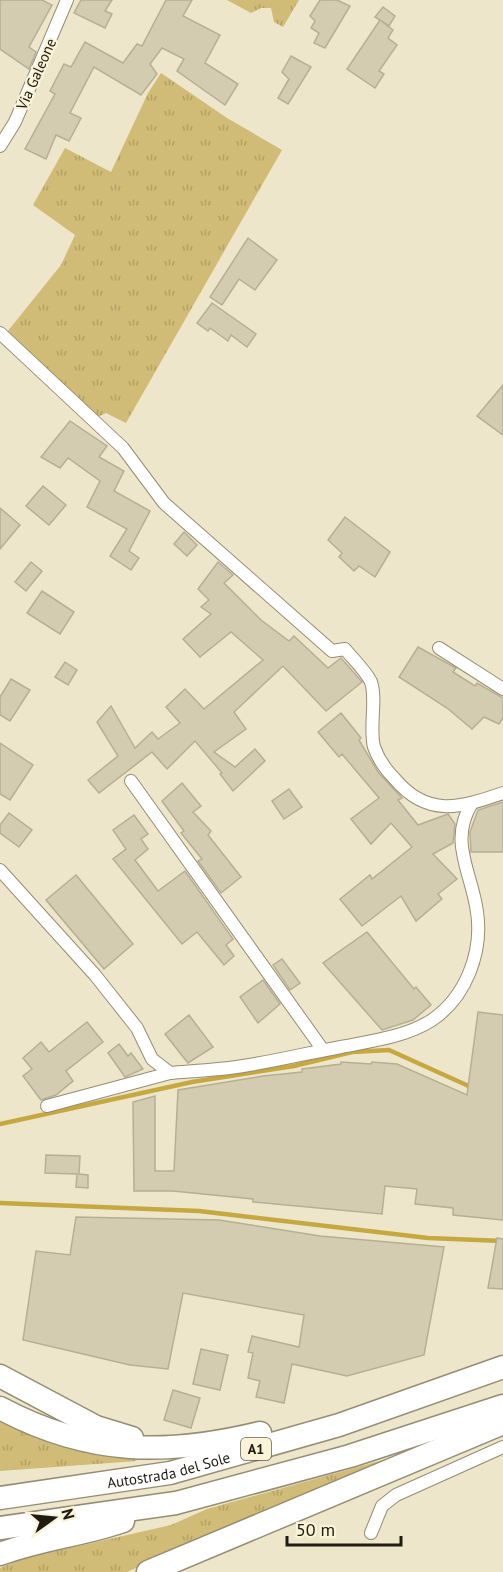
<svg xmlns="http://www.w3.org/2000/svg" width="503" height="1572" viewBox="0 0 503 1572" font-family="'PT Sans',sans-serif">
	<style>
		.grass { fill: url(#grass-tufts) }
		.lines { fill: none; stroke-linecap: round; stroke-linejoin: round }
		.stream { stroke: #c5a940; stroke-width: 4.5 }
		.building { fill: #d4ccb0; stroke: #b6af94; stroke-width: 1.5 }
		.minor-casing { stroke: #958d73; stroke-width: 14 }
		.motorway-casing { stroke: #958d73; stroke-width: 25 }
		.minor { stroke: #fff; stroke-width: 12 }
		.motorway { stroke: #fff; stroke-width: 22 }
		.labels { text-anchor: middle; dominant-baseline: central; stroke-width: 4.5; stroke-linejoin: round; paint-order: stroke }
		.shield { fill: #fbf3d7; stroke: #605c4c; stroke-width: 1.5 }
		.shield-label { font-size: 14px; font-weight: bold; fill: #1e1b11 }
		.street-label { font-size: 15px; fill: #1e1b11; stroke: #fbf3d7 }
	</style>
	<defs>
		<pattern id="grass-tufts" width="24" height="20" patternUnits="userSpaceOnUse" patternTransform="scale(1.5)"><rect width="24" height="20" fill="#d0bc76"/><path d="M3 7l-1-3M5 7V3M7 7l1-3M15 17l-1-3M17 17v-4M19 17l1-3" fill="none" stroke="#b2a165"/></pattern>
	</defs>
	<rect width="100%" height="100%" fill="#eee6ca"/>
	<g class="grass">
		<path d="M227,0H299L283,27L274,22L271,8H261L251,13Z"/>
		<path d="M161,73L227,118L282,150L126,423L106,413L98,417L7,332L61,265L75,235L33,205L65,148L111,172L148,93Z"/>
		<path d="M0,1417L130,1457L137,1461L0,1471Z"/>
		<path d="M390,1458L127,1572H0V1568L22,1559L171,1525L207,1509Z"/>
	</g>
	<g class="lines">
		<g class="stream">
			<path d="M0,1124L192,1082L294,1066L352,1052L389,1050L473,1088"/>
			<path d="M0,1203L199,1211L428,1238L503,1241"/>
		</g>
	</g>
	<g class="building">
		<path d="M0,0H42L52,5L29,47L36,52L29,69L0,49Z"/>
		<path d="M81,0H112L105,11L112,14L105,28L74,13Z"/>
		<path d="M166,0H192L183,16L220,35L205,63L238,84L225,105L177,71L184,59L162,48L150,64L157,74L141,95L94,67L70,113L81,118L69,141L56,135L46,159L25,149L55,94L50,91L64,64L71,67L85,42L123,63L137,44L142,46Z"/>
		<path d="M320,0H337L350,6L325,48L314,43L319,33L311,28L315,21L310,16Z"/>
		<path d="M383,7L395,16L389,26L375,17Z"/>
		<path d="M380,20L393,30L388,38L397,45L379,71L384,74L375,88L347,69Z"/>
		<path d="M291,56L311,67L288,104L278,98L289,79L282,72Z"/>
		<path d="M248,238L277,260L255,290L239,279L222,305L210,297Z"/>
		<path d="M212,303L256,334L247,347L231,335L228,341L210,328L208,331L197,323Z"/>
		<path d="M503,385V435L477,416Z"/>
		<path d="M70,421L107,446L99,457L124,471L114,491L150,511L129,551L139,558L131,570L110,556L127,529L87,507L100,481L68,458L60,468L41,457Z"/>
		<path d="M43,486L66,505L49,525L26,506Z"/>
		<path d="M0,508L20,525L0,549Z"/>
		<path d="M345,517L390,552L375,577L359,566L354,571L339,557L342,553L328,540Z"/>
		<path d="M184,532L197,545L187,556L174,544Z"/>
		<path d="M31,562L42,571L26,591L15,582Z"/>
		<path d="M218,562L233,575L224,583L261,620L289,641L294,636L328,668L341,658L362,682L326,711L283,666L234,712L246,729L214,752L235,767L255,749L265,761L233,791L220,774L222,773L195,741L167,769L152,752L99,793L88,780L118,756L97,722L111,706L135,748L152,732L158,739L180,723L166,707L185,689L204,709L263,660L231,632L200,657L183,639L211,614L201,607L209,600L198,589Z"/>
		<path d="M42,591L74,612L60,634L27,613Z"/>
		<path d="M418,647L456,668L453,672L475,686L477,683L503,698V718L499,724L484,717L472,729L447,708L399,677Z"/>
		<path d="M65,662L77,670L68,685L55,677Z"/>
		<path d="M11,679L30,690L10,721L0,715V697Z"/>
		<path d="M341,713L361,738L359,740L378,772L402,798L398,800L418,825L448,814L455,824L453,843L433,854L457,879L438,894L442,899L416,921L401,896L362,926L340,899L370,875L372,879L412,847L391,823L371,844L351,819L379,798L342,754L339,757L318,732Z"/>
		<path d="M0,743L33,765L10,800L0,794Z"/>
		<path d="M182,783L201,806L193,812L211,831L208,835L241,877L221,893L198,861L202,859L181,833L184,831L162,801Z"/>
		<path d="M289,789L302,807L284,819L272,801Z"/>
		<path d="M503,802V852H471L470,832L478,810Z"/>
		<path d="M9,813L32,830L19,847L0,833V825Z"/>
		<path d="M134,815L148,834L141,839L148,849L135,860L158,891L185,871L233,939L226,945L234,956L224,965L197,932L182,944L113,859L126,849L113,830Z"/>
		<path d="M76,875L133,944L104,969L46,900Z"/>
		<path d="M367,932L414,989L416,987L431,1005L413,1020L382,1030L323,963Z"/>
		<path d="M282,959L300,983L290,990L273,965Z"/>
		<path d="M263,980L280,1004L258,1023L240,997Z"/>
		<path d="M478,1012L503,1015V1220L453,1215V1208L415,1204L417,1189L385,1186L382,1214L253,1202V1199L173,1191H134L133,1102L155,1096V1171H174L178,1090L263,1076L302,1072V1069L341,1064V1062L371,1064L372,1062L397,1064L467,1095Z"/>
		<path d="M189,1015L213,1047L188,1063L165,1034Z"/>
		<path d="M87,1022L103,1042L66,1071L73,1081L56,1095L41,1100L23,1076L32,1069L23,1058L41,1042L49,1052Z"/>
		<path d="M119,1044L128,1056L131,1053L143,1069L125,1077L108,1053Z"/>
		<path d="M46,1155L80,1156L79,1174L88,1175V1188L76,1187L77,1174L45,1173Z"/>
		<path d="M76,1217L219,1220L320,1236L444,1247L424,1355L347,1376L292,1364L284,1403L256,1397L260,1381L248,1378L253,1353L248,1352L252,1336L299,1347L304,1315L183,1293L168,1369L130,1365L23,1340L36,1251L70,1255Z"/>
		<path d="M497,1238L503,1239V1289L488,1288Z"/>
		<path d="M201,1349L228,1355L220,1390L193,1384Z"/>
		<path d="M173,1390L200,1398L191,1428L164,1420Z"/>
	</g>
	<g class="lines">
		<g class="minor-casing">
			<g id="minor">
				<path d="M0,146L15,122L67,0"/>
				<path d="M0,333L123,448L164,503L332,651L345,649C353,659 366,671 371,682C377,699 369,728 374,747C378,758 386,770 394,778C427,818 460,808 503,793"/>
				<path d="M439,648L503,689"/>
				<path d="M131,781L323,1050"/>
				<path d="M0,870L95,975L137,1028L152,1059L170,1073C194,1071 219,1070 243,1066C276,1061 308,1053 341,1047C371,1041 406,1037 432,1020C466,997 483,952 477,912C472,873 448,841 472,803"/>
				<path d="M47,1106L170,1073"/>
				<path d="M371,1533L382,1506L396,1495L503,1447"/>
			</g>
		</g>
		<g class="motorway-casing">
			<g id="motorway">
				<path d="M0,1376L96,1427L132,1438"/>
				<path d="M0,1408C88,1455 165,1456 260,1433"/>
				<path id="s1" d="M0,1498L170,1473L339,1425L503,1367"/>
				<path d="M0,1528L176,1503L350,1456L503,1406"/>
				<path d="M0,1554C40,1539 83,1535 123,1521"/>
				<path d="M148,1572L503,1423"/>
			</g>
		</g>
		<use href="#minor" class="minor"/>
		<use href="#motorway" class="motorway"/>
	</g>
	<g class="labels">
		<rect class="shield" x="241" y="1438" width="30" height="22" rx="4.5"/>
		<g class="shield-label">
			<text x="256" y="1449">A1</text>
		</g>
		<g class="street-label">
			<text transform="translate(36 74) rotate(-66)">Via Galeone</text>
			<text stroke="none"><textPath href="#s1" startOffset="171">Autostrada del Sole</textPath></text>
		</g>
	</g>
	<g transform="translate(54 1518) rotate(75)" stroke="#fbf3d7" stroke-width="4.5" paint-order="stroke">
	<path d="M0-4.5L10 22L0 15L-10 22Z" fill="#1e1b11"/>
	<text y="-9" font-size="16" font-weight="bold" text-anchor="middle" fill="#1e1b11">N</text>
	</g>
	<path d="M287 1536v9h114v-9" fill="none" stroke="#1e1b11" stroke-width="3"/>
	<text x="296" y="1536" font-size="18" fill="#1e1b11" stroke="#fbf3d7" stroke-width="4.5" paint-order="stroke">50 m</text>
</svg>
